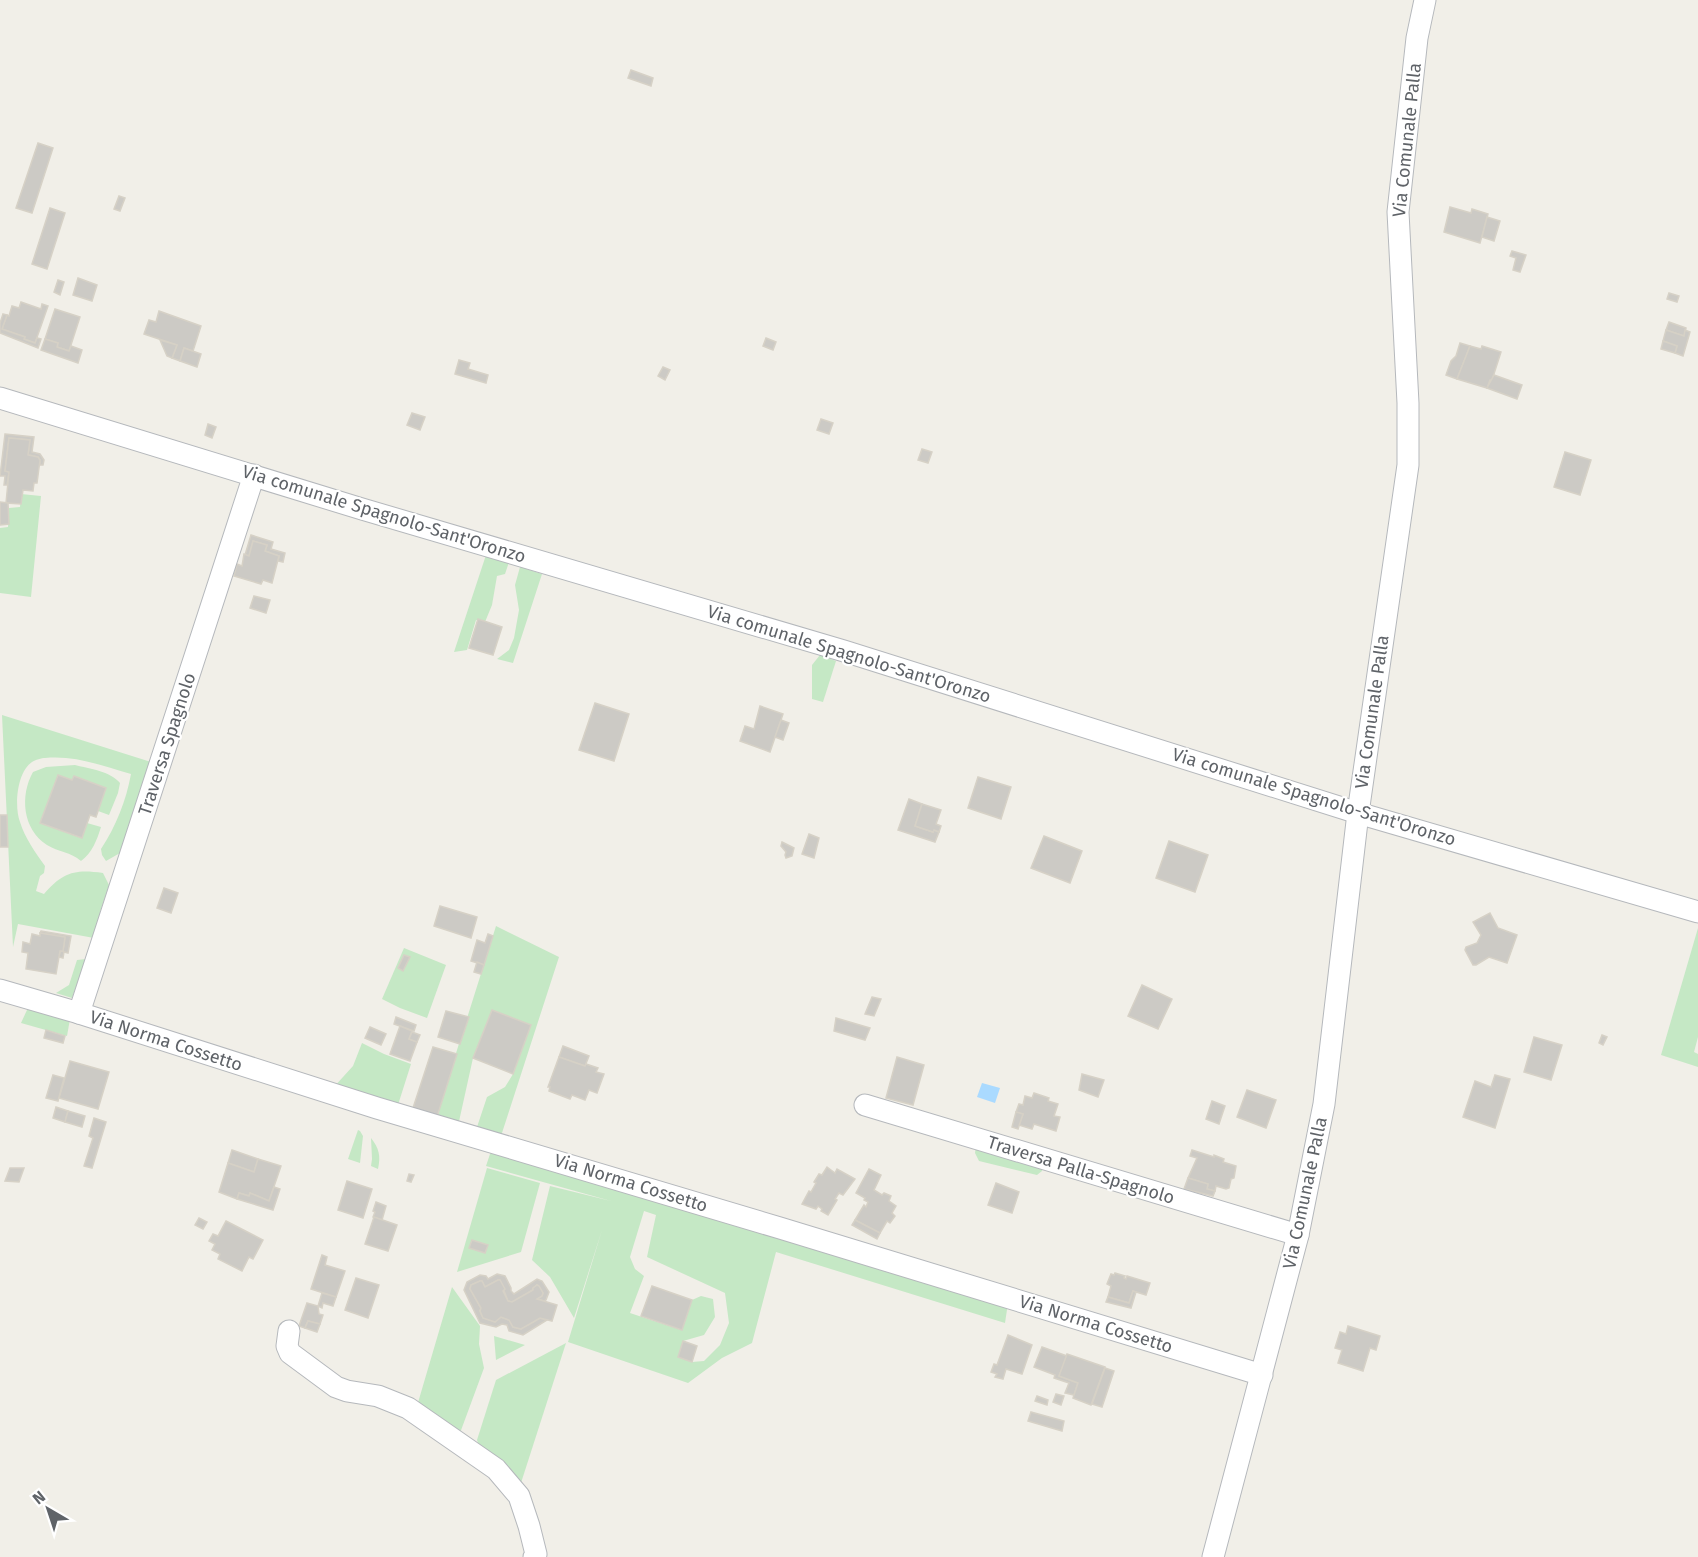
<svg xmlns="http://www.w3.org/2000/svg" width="1698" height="1557" viewBox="0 0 1698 1557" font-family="'Fira Sans',sans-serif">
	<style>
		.green { fill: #c5e8c5; fill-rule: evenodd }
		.water { fill: #aadaff }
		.building { fill: #cccac5; stroke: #d6d1c6; stroke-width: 1.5 }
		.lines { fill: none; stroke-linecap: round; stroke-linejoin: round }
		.minor-casing { stroke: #b5b8bc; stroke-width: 23 }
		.minor { stroke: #fff; stroke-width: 21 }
		.labels { text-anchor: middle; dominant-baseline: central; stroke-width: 4.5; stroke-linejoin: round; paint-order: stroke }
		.street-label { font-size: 18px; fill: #5f6368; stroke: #fff }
	</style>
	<rect width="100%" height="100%" fill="#f1efe8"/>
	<g class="green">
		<path d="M21,494L41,496L31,597L0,593V528L8,527L9,508L20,507Z"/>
		<path d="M486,555L509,562L505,574L497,576L492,605L485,622L476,620L467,650L454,652Z"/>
		<path d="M520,567L542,574L513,663L497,659L509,650L514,638L519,610L515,585Z"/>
		<path d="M820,655L836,661L823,702L812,699V665Z"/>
		<path d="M2,715L151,762L120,853L106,861L102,855L101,849C116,826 126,801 131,774C103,766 75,755 45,758C42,758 35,760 32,762C17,772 14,806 20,822C25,838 35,852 45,866L44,873L40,876L36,891L44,894C63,872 75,869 103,873L109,885L100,912L102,914L94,938L18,924L13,947Z"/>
		<path d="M75,765C90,769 110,771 120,783L118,793L109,815L98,811L106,788L74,776L72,780L58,775L40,823L81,838L87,823L101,827C97,840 92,853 81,861C71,852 58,852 47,845C22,829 20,795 33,772L46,767Z"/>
		<path d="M496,926L559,957L501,1136L476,1130L487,1097L505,1087L513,1074L531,1025L492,1010L473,1058L458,1126L435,1120Z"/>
		<path d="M1698,928V1037L1694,1052L1698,1054V1067L1661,1055Z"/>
		<path d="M404,948L446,965L427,1018L400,1008L382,999Z"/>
		<path d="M86,959L72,998L56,993L69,985L77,960Z"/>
		<path d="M31,1008L70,1019L67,1036L21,1023L27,1010Z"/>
		<path d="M362,1043L384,1054L411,1064L397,1108L333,1088L353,1066Z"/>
		<path d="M358,1130L360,1131L363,1136L360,1163L348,1159Z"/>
		<path d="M371,1138C379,1148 381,1156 378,1169L371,1166L372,1159Z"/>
		<path d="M976,1146L1043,1163L1042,1171L1037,1175L979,1161L975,1153Z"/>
		<path d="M492,1148L1008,1303L1005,1323L776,1252L752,1343L722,1358L688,1383L568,1342L602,1230L574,1318L550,1277L532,1260L550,1186L611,1201L486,1166ZM644,1211L656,1215L647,1257L725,1293L729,1323L720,1345L704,1361L692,1362L678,1357L683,1341L704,1335L715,1317L713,1299L701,1296L692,1300L681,1330L630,1313L644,1276L635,1269L630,1257Z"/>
		<path d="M487,1168L540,1183L521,1252L457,1272Z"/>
		<path d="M452,1287L480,1326L479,1344L484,1368L460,1433L417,1406Z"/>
		<path d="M494,1336L525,1345L496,1360Z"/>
		<path d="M566,1343L520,1486L479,1446L477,1440L496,1380Z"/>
	</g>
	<path class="water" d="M982,1083L1000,1088L995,1103L977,1097Z"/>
	<g class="building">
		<path d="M631,70L653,78L651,86L628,78Z"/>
		<path d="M38,143L53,148L32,213L16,208Z"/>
		<path d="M119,196L125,198L120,211L114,209Z"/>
		<path d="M1450,207L1471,213L1472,209L1488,214L1480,243L1444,232Z"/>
		<path d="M50,208L65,213L47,269L32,264Z"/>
		<path d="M1487,217L1500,221L1494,241L1482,237Z"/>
		<path d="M1512,251L1526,255L1520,272L1513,270L1516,258L1510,256Z"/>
		<path d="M78,278L97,285L92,301L73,295Z"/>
		<path d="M58,280L64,282L60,295L54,292Z"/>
		<path d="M1669,293L1679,296L1677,302L1667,299Z"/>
		<path d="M21,302L41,309L42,304L48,306L35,343L24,339L25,337L2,329L7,315L9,316L12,306L19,308Z"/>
		<path d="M55,309L80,317L69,351L57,347L58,343L45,339Z"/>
		<path d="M159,311L201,326L193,351L184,348L180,361L172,358L177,345L144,334L149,320L156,322Z"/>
		<path d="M3,314L7,315L2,329L25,337L24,339L35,343L37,338L41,339L38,348L0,333V323Z"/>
		<path d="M1669,322L1686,328L1684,336L1666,330Z"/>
		<path d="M1666,330L1684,336L1685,330L1690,332L1683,356L1675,353L1677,346L1663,341Z"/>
		<path d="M766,338L776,342L773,350L763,346Z"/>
		<path d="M45,339L58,343L57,347L69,351L71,346L82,350L78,363L41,350Z"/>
		<path d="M160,340L177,345L172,358L167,356Z"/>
		<path d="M1663,341L1677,346L1675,353L1661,349Z"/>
		<path d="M1460,343L1470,346L1457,379L1446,375L1451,361L1456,356Z"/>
		<path d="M1470,346L1481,349L1482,346L1501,352L1492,380H1490L1487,388L1457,379Z"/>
		<path d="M184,348L201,354L197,367L180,361Z"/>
		<path d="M459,360L470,363L468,369L488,375L486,383L455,374Z"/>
		<path d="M663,367L670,370L665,380L658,376Z"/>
		<path d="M1494,375L1522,385L1517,399L1487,388Z"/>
		<path d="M412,413L425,417L420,430L407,425Z"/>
		<path d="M821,419L833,423L829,434L817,430Z"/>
		<path d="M208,424L216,427L212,438L205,435Z"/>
		<path d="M5,434L34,437L32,452L40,454L44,460L43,465H40V460L38,457L28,455L30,440L9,438L5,471L9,472L7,485H4L5,476H0Z"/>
		<path d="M9,438L30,440L28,455L38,457L40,460L37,483H34L33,491L23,490L21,504L6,503L9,472L5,471Z"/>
		<path d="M922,449L932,452L928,463L918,460Z"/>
		<path d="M1565,452L1591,460L1580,495L1554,487Z"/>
		<path d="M0,502L8,503L9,524L0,525Z"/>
		<path d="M251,535L273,542L271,549L285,553L283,562L278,561L279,556L265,551L267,545L253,541L249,556L245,555Z"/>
		<path d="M253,541L267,545L265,551L279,556L272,583L263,580L261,584L234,576L237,564L242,566L244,554L249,556Z"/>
		<path d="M254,596L270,600L266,613L250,608Z"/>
		<path d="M478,619L502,627L493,655L469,648Z"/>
		<path d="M595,703L629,714L614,761L579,750Z"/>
		<path d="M760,706L783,714L770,752L740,741L745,726L754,729Z"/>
		<path d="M781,720L789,723L783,740L775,737Z"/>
		<path d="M58,775L72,780L74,776L106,788L96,817L90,815L82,838L40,823Z"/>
		<path d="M978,777L1011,787L1001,819L968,808Z"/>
		<path d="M909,799L922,804L915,826L933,832L934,830L939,832L935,842L898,830Z"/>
		<path d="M922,804L941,810L936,824L941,826L939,832L934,830L933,832L915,826Z"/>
		<path d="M0,815H7L8,847H0Z"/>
		<path d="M809,834L819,838L814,858L802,854Z"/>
		<path d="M1044,836L1082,851L1070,883L1031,868Z"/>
		<path d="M1169,841L1208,855L1195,892L1156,878Z"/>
		<path d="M782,842L794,848L792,856L786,858L785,855L786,852L781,846Z"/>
		<path d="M164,888L178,893L171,913L157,908Z"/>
		<path d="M440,906L477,917L471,938L434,926Z"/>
		<path d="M1490,913L1498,928L1517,935L1507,963L1489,957L1476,965H1473L1465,950L1466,947L1477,943L1481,935L1473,922Z"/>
		<path d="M41,931L71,936L68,953L64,952L63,958L59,957L60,951H63L65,937L40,933Z"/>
		<path d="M40,933L65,937L63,951H60L56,974L26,969L28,953L22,952L23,942L30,944L32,934L40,936Z"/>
		<path d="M488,934L493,936L484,965L471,961L477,940L485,943Z"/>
		<path d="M404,955L410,957L403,971L398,968Z"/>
		<path d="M477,962L484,965L481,974L474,972Z"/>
		<path d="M1142,985L1172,999L1158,1029L1128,1016Z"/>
		<path d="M872,997L881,999L874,1016L865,1014Z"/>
		<path d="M492,1010L531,1025L513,1074L473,1058Z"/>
		<path d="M446,1011L469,1017L460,1044L438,1037Z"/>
		<path d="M396,1017L416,1025L414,1031L394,1024Z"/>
		<path d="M836,1018L870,1028L865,1040L834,1031Z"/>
		<path d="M400,1026L412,1031L409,1039L417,1042L410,1061L390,1054Z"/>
		<path d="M370,1027L386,1034L381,1045L365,1038Z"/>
		<path d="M46,1030L65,1036L63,1043L44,1038Z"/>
		<path d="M412,1032L420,1035L417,1042L409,1039Z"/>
		<path d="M1602,1035L1607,1037L1603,1045L1599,1043Z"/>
		<path d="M1534,1037L1562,1045L1551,1080L1524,1072Z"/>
		<path d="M563,1046L589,1056L585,1066L559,1057Z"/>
		<path d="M433,1047L457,1054L436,1120L412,1111Z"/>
		<path d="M559,1057L585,1066L586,1064L598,1068L596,1072L604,1074L597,1093L589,1090L585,1100L572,1095L570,1099L549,1091L550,1087H548Z"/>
		<path d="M897,1057L924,1065L913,1105L886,1098Z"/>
		<path d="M70,1061L109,1072L98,1109L59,1098Z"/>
		<path d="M1082,1074L1104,1080L1098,1097L1079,1090Z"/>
		<path d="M53,1075L64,1078L58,1101L46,1098Z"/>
		<path d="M1495,1075L1510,1079L1495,1128L1463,1117L1475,1081L1491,1087Z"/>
		<path d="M1247,1090L1276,1100L1266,1128L1237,1117Z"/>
		<path d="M1034,1093L1049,1098L1048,1101L1058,1104L1054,1116L1060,1117L1056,1131L1034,1124L1032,1129L1019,1125L1023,1114L1016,1112L1019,1104L1023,1105L1025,1096L1032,1098Z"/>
		<path d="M1212,1101L1225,1106L1219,1124L1206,1119Z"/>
		<path d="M56,1107L68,1111L65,1122L53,1118Z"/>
		<path d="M68,1111L85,1116L82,1127L65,1122Z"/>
		<path d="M1016,1112L1023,1114L1018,1129L1012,1127Z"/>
		<path d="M94,1118L106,1122L92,1168L84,1166L93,1138L89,1136Z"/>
		<path d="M232,1150L258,1159L254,1172L228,1163Z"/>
		<path d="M1192,1150L1214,1157V1155L1224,1159L1223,1162L1236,1166L1234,1178L1231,1179L1229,1188L1226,1189L1216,1186L1215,1191L1207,1189L1208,1184L1188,1178L1197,1158L1190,1156Z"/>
		<path d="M258,1159L281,1166L269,1201L250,1193L249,1196L239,1193L237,1199L219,1192L228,1163L254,1172Z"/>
		<path d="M827,1167L835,1173L837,1169L855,1179L843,1195L839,1193L835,1199L837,1200L828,1215L821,1211L822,1209L818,1206L816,1209L802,1204L809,1191L811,1192L816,1183L814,1182L819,1174L822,1175Z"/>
		<path d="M10,1168H24L19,1182L5,1181Z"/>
		<path d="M869,1169L881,1175L874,1190L882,1195L884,1193L891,1196L889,1201L896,1206L892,1213L895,1216L890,1223L887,1221L880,1233L855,1220L864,1205L866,1207L868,1202L864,1200L865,1198L856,1193Z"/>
		<path d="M409,1174L414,1175L411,1182L407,1181Z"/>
		<path d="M1188,1178L1208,1184L1207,1189L1215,1191L1213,1196L1184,1189Z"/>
		<path d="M347,1181L372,1189L363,1218L338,1210Z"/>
		<path d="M996,1183L1019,1192L1012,1213L988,1205Z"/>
		<path d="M274,1187L280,1189L273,1210L237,1199L239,1193L249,1196L250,1193L269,1201Z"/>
		<path d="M376,1202L386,1206L382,1220L373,1217L375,1212L373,1211Z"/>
		<path d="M374,1217L397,1225L388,1251L365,1244Z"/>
		<path d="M199,1218L207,1222L203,1229L195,1225Z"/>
		<path d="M855,1220L880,1233L877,1239L852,1225Z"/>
		<path d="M226,1221L263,1240L253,1259L249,1257L242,1271L218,1259L220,1254L212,1250L215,1244L209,1241L213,1234L218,1236Z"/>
		<path d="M472,1240L488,1245L485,1253L469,1248Z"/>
		<path d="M322,1255L327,1257L325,1265L345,1271L336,1297L311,1289Z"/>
		<path d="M1115,1273L1125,1276L1124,1278L1126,1279L1127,1276L1150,1283L1146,1295L1133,1291L1129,1303L1108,1297L1111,1286L1107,1284L1111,1274L1114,1275Z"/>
		<path d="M497,1274L505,1276L511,1288V1291L514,1294L537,1279L542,1281L549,1292L546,1300L544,1301L537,1299L542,1296L543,1293L539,1286L537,1285L533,1288V1290L512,1302L508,1301L500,1280H498L485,1287L482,1281H480L471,1285L470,1289L481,1308L480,1311L483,1318L495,1322L501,1317L509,1320L513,1327L521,1329L540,1318L547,1320L523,1335L509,1331L507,1325L502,1324L496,1327L480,1323L464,1290L467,1282L480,1275L486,1276L488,1279Z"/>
		<path d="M356,1278L379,1285L368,1318L345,1310Z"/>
		<path d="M498,1280H500L505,1289L503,1291L508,1301L512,1302L533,1290V1288L537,1285L539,1286L543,1293L542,1296L537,1299L557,1305L552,1321L540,1318L521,1329L513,1327L509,1320L501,1317L495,1322L483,1318L480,1311L481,1308L470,1289L471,1285L480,1281H482L485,1287Z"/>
		<path d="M652,1286L692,1300L682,1330L641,1316Z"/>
		<path d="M1133,1291L1136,1292L1131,1308L1106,1302L1108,1297L1129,1303Z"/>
		<path d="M322,1293L336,1297L333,1306L323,1303L322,1308L318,1306Z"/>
		<path d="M307,1303L318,1306L319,1314L323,1315L320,1324L308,1321L305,1328L299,1326Z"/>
		<path d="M308,1321L320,1324L317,1332L305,1328Z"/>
		<path d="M1348,1326L1380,1336L1376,1350L1370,1348L1363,1371L1338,1363L1342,1350L1335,1348L1340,1332L1346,1334Z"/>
		<path d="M1008,1335L1032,1345L1022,1374L1006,1369L1003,1379L995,1377L997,1374L991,1372L994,1364L997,1365Z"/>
		<path d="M683,1341L697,1346L692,1362L678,1357Z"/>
		<path d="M1042,1347L1067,1356L1059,1376L1078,1383L1074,1395L1065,1393L1069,1383L1054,1378L1055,1375L1034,1367Z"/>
		<path d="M1067,1354L1105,1367L1091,1405L1073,1398L1078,1383L1059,1376Z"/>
		<path d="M1105,1368L1114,1371L1102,1407L1092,1404Z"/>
		<path d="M1056,1394L1064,1396L1061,1405L1053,1402Z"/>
		<path d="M1037,1396L1048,1400L1047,1405L1035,1401Z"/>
		<path d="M1031,1412L1064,1421L1062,1431L1028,1421Z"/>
	</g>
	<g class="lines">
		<g class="minor-casing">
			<g id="minor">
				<path d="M0,398L362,509L844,651L1358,813L1698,912"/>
				<path d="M0,990L79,1013L377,1108L780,1228L1262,1375"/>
				<path d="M79,1013L254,475"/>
				<path d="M865,1105L1298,1235"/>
				<path d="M289,1331L287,1346L290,1353L336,1387L347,1391L378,1396L408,1408L496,1469L519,1496L529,1526L536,1554L534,1557"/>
				<path d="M1213,1557L1298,1235L1324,1104L1358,813L1408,465V403L1398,212L1417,38L1425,0"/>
			</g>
		</g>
		<use href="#minor" class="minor"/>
	</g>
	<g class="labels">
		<g class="street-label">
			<text transform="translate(1407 140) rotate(-84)">Via Comunale Palla</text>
			<text transform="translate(384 514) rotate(17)">Via comunale Spagnolo-Sant'Oronzo</text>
			<text transform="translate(849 654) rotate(17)">Via comunale Spagnolo-Sant'Oronzo</text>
			<text transform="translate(1372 712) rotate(-82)">Via Comunale Palla</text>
			<text transform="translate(167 744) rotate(-72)">Traversa Spagnolo</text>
			<text transform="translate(1314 797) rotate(17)">Via comunale Spagnolo-Sant'Oronzo</text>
			<text transform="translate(166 1041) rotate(18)">Via Norma Cossetto</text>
			<text transform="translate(1081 1170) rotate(17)">Traversa Palla-Spagnolo</text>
			<text transform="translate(631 1183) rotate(17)">Via Norma Cossetto</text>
			<text transform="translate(1305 1193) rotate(-78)">Via Comunale Palla</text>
			<text transform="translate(1096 1324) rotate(17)">Via Norma Cossetto</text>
		</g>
	</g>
	<g transform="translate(48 1509) rotate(321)" stroke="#ffffff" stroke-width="4.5" paint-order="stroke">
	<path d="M0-4.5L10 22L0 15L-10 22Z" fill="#5f6368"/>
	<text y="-9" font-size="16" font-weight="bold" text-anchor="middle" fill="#5f6368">N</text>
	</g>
</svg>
